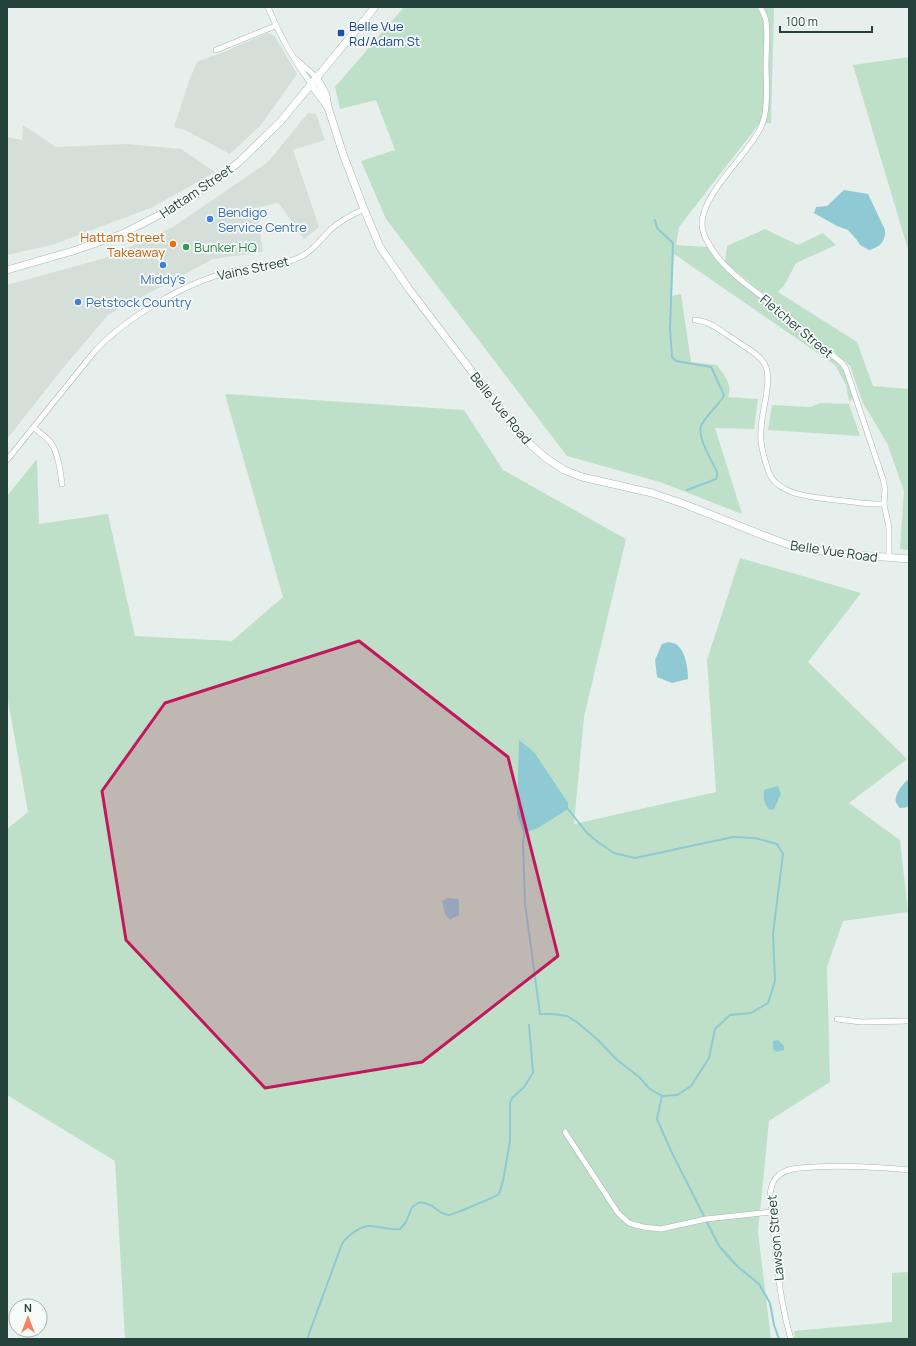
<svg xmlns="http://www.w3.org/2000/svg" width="916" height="1346" viewBox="0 0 916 1346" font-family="Manrope,sans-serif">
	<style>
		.built { fill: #d4dfda }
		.green { fill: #bfe0c8 }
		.water { fill: #8ec9d4 }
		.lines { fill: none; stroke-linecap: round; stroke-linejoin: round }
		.stream { stroke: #8ec9d4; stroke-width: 2 }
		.street-casing { stroke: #a8b8b2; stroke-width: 6 }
		.secondary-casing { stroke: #a4bbb3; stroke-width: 8 }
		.street { stroke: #fff; stroke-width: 5 }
		.secondary { stroke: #fff; stroke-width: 7 }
		.marked { fill: #c2185b; fill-opacity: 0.2; stroke: #c2185b; stroke-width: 3; stroke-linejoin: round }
		.transit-dot { fill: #1a4fb4; stroke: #f7fbf9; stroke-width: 1.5 }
		.shop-dot { fill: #3f7fe0; stroke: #f7fbf9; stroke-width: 1.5 }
		.food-dot { fill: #e8710a; stroke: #f7fbf9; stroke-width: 1.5 }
		.leisure-dot { fill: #2e9e5b; stroke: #f7fbf9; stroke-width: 1.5 }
		.labels { text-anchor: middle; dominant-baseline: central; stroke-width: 3.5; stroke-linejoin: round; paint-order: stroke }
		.transit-label { font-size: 13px; fill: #164399; stroke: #f7fbf9; text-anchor: start }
		.street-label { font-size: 13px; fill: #24423a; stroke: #f7fbf9 }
		.shop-label { font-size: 13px; fill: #366cbe; stroke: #f7fbf9; text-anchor: start }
		.food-label { font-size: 13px; fill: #c56008; stroke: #f7fbf9; text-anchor: end }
		.leisure-label { font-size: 13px; fill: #27864d; stroke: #f7fbf9; text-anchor: start }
	</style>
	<rect width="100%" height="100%" fill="#e6efeb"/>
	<g class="built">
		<path d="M267,33L273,35L275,37L297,74L261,125L230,154L185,130L174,127L189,81L197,62L226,51Z"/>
		<path d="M308,113L316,114L325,140L293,150L319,227L304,239L280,205L277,203L256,208L263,252L213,259L108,315L63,368L7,439V285L105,258L173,227L268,162Z"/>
		<path d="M23,125L56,147L127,144L181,149L215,172L153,207L52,245L7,255V137L22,140Z"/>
	</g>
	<g class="green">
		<path d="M404,7H774L771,123L759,124L679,227L676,245L707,247L719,263L839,364L847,373L853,399L849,401L846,385L835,365L674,254L672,296L681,294L691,362L717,365C724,375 733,384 728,397L758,399L754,429L715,428L742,514L660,482L567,456L386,219L361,161L395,150L376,100L340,109L335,87Z"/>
		<path d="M909,57V253L853,65Z"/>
		<path d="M765,229L798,245L823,233L836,245L796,263L785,284L778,292L857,342L873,386L909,389V550L900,549L904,491L887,443L863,403L850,366L824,344L725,262L727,246Z"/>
		<path d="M225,394L464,410L503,470L626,539L584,717L574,824L716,792L707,660L740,558L861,593L808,662L907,759L849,803L900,840L908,912L843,921L827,967L830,1082L769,1121L758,1232L771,1339H125L115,1161L7,1095V829L28,812L7,695V496L37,459L39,524L108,514L135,636L232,641L283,597Z"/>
		<path d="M821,403L849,404L860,436L768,430L772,405L810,407Z"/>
		<path d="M909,1272V1339H795L794,1331L892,1322V1273Z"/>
	</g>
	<g class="water">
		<path d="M844,190L868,194L885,230C886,241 879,248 869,250L860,245L857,240L848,230L837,226L814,213L816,207L827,206Z"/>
		<path d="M668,642C671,643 675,643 677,645C686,652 688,669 688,679L672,683L657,677L655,660L662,644Z"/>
		<path d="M519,740L534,752L568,803V809L538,828L527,832L524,835L517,814Z"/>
		<path d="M909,779V807L900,808C899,807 896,803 896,802C894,795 903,783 909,779Z"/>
		<path d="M778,786L781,794L774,809L770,810C764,805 763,798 764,790Z"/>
		<path d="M447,898L458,899L459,902V915L450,920L445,914L442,901Z"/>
		<path d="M778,1040L784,1046V1050L777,1052L773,1049V1041Z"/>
	</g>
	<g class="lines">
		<g class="stream">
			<path d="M655,220L657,228L673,243L670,328L672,357L676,361L711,367L724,395L722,399C716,407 706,416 701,426C697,437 712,461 717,472V476L716,479L687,490"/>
			<path d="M524,835L523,842L525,903L540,1014H553L567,1016L578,1023L598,1040L616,1059L639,1077L650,1089L662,1096L677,1095L691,1086L709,1058L715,1029L730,1015L751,1013L768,1003L775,981L773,934L783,854L777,844L755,838L733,837L635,858L614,853L599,843L587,833L568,809"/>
			<path d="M662,1096L657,1119L672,1153L719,1246L737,1266L759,1284L770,1303L774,1325L779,1339"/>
			<path d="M307,1339L342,1244C347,1236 361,1225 371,1226C381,1227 390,1230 400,1229L406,1222L412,1207L420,1202C424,1203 429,1204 432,1206C438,1210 441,1214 449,1215C452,1215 495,1197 499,1194L503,1181L510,1141V1103L512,1098L524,1087L533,1073L529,1025"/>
		</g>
		<g class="street-casing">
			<g id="street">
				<path d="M268,7C279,35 293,59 311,84"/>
				<path d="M760,7C763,12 765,16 766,21C768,35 766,50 766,64C766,82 769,110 761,127C748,155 702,193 702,224C702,231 705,238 709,244C723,271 756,291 780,310C801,327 821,346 842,363L846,369L883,479L885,489L884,504L889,528V558"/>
				<path d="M216,50L275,26"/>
				<path d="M297,60L316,77"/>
				<path d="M695,320C710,321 722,332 735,340C743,346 761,355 765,365C772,377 764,405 762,419C760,436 760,443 765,460C767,466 768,472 771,477C783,496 815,497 835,500C851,501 868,505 884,504"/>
				<path d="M34,428C40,433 47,437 51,443C59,455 60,471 62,484"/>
				<path d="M7,460L95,351C128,316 186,282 233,271C254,266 278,267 298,258C312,252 320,240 330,230C340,221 351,215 364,209"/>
				<path d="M837,1019L861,1022L909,1021"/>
				<path d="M565,1132L618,1213L629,1223L643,1227L661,1229L706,1219L772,1212"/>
				<path d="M791,1339C781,1306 777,1271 774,1237C772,1223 772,1208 770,1194C771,1187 773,1179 779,1175C789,1167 802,1168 814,1167C846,1165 877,1167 909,1170"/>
			</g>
		</g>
		<g class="secondary-casing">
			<g id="secondary">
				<path d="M316,77L326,95L328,107L343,154L364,209L380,247L409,289L511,423L531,445L546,458L564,470L582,477L652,493L684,504L770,538L795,547L834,553L909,559"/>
				<path d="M311,84L327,106"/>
				<path d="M7,270L73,251L122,234L173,208L213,182L239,162L280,122L375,7"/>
			</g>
		</g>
		<use href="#street" class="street"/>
		<use href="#secondary" class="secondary"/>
	</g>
	<path class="marked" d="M359,641L508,757L558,956L422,1062L265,1088L126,940L102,791L165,703Z"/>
	<rect class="transit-dot" x="337" y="29" width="8" height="8" rx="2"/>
	<g class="shop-dot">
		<circle cx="210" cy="219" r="4"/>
		<circle cx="163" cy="265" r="4"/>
		<circle cx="78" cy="302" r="4"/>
	</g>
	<circle class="food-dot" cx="173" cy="244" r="4"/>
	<circle class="leisure-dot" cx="186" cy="247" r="4"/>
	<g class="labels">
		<g class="transit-label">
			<text x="349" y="26">Belle Vue<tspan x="349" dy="15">Rd/Adam St</tspan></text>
		</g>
		<g class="street-label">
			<text transform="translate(196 191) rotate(-34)">Hattam Street</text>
			<text transform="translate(253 268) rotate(-12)">Vains Street</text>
			<text transform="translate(797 326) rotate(40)">Fletcher Street</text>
			<text transform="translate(501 408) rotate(51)">Belle Vue Road</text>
			<text transform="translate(834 551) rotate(8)">Belle Vue Road</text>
			<text transform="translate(775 1238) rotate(-95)">Lawson Street</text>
		</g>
		<g class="shop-label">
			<text x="218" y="212">Bendigo<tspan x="218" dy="15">Service Centre</tspan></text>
			<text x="163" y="279" text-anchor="middle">Middy's</text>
			<text x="86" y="302">Petstock Country</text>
		</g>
		<g class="food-label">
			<text x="165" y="237">Hattam Street<tspan x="165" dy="15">Takeaway</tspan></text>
		</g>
		<g class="leisure-label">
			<text x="194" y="247">Bunker HQ</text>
		</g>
	</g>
	<rect width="916" height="1346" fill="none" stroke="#24423a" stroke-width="16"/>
	<g transform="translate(28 1318)"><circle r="19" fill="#f7fbf9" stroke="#a3b1ad"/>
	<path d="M0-3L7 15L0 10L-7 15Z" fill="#f4845f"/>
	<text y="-6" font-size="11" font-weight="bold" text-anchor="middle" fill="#24423a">N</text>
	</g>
	<path d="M780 26v6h92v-6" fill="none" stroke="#24423a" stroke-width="2"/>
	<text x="786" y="26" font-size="12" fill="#24423a" stroke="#f7fbf9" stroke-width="3" paint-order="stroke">100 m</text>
</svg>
